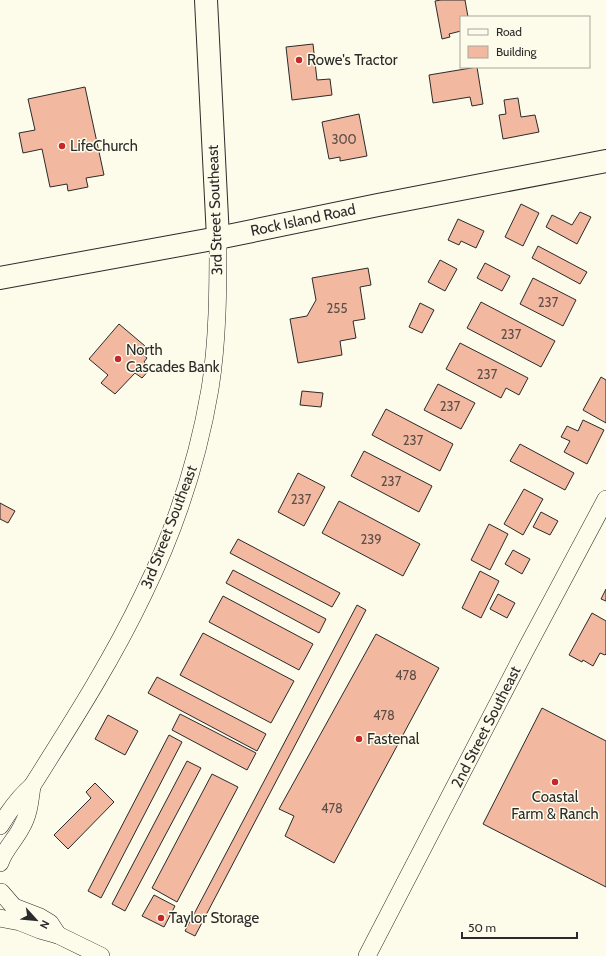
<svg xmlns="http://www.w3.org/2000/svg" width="606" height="956" viewBox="0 0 606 956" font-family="Cabin,sans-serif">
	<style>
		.building { fill: #f2b8a0; stroke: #2b2b2b }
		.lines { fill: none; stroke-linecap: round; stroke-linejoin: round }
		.minor-casing { stroke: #2b2b2b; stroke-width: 18 }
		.major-casing { stroke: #2b2b2b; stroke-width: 24 }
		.minor { stroke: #fdfbea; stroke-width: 17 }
		.major { stroke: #fdfbea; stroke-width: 22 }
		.poi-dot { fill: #c62828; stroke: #fdfbea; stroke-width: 1.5 }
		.labels { text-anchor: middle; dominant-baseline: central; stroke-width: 3; stroke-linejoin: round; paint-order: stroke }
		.number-label { font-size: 13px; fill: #5d4e48 }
		.poi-label { font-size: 15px; fill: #2b2b2b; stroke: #fdfbea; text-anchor: start }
		.street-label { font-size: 15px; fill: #2b2b2b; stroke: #fdfbea }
	</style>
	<rect width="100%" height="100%" fill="#fdfbea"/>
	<g class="building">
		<path d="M441,0H465L468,17H461V31L449,34L450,37L442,39L435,1Z"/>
		<path d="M313,44L317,80L330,79L332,95L292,100L286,47Z"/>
		<path d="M477,67L483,104L472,106L470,97L433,103L429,75Z"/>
		<path d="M85,87L104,175L86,178L88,187L68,191L67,184L50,187L42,149L23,153L19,133L35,130L28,99Z"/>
		<path d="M518,98L521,117L535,115L539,132L503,139L499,115L506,114L504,100Z"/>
		<path d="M359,114L367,156L340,161V157L329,159L322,122Z"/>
		<path d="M521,204L539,213L523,246L505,237Z"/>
		<path d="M580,212L591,217L577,244L546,227L552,215L572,225Z"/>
		<path d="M458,219L484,231L476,248L461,241L459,245L448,240Z"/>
		<path d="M538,246L587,272L580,284L532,258Z"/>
		<path d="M440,260L457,269L445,291L428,282Z"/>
		<path d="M485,263L510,276L502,291L477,278Z"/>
		<path d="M368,268L371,285L360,287L365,319L353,321L356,338L340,341L342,355L298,363L290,319L307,316L316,300L312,278Z"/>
		<path d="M533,278L576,300L563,326L520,304Z"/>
		<path d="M481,302L555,341L541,367L467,328Z"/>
		<path d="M420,303L434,310L422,333L409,327Z"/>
		<path d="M119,324L145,346L140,352L147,358L144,362L151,368L142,378L135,373L115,394L101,383L108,375L89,359Z"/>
		<path d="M460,343L528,378L519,395L506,388L501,398L446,369Z"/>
		<path d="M601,377L606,380V423L583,410Z"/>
		<path d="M438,384L475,403L461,429L424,410Z"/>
		<path d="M302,391L323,393L321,407L300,405Z"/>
		<path d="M386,409L453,444L440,471L372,435Z"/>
		<path d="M583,420L604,430L587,464L564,452L570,441L561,437L567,426L578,431Z"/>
		<path d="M520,444L574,473L565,490L510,461Z"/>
		<path d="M364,451L432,486L419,512L351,476Z"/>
		<path d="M298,473L325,487L304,526L278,512Z"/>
		<path d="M524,489L543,499L523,535L504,524Z"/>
		<path d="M339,501L420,544L403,576L322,533Z"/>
		<path d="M0,503L15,511L8,523L0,519Z"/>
		<path d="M541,512L558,521L550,535L533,527Z"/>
		<path d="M489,524L508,534L490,570L471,560Z"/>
		<path d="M238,539L340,593L332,607L230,553Z"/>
		<path d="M513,550L530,559L522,574L505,564Z"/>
		<path d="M233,570L326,619L319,633L226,583Z"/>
		<path d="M480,571L499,581L481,618L462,608Z"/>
		<path d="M606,589V601L601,599Z"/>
		<path d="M498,594L515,603L507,618L490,609Z"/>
		<path d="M223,596L313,644L299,670L209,622Z"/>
		<path d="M357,605L366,610L195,936L185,931Z"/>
		<path d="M592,613L606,621V654L605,655L600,653L593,666L583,660L582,662L569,655Z"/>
		<path d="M203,633L294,681L271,723L180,675Z"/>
		<path d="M376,634L439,668L334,863L285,836L294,816L279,809Z"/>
		<path d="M157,677L266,734L257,751L148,693Z"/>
		<path d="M542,708L606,741V887L483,824Z"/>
		<path d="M180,714L256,753L247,770L172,730Z"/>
		<path d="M108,715L138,731L125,755L95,739Z"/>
		<path d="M169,735L182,742L101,898L88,891Z"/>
		<path d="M187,761L201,768L125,911L112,904Z"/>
		<path d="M212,774L238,787L177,902L152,888Z"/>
		<path d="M95,783L114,802L68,849L54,835L91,798L86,792Z"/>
		<path d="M154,895L175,906L164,927L142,916Z"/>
	</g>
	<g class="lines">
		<g class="minor-casing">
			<g id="minor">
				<path d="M0,826C9,811 18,798 32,786C71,724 111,662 143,595C175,530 198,460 210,389C218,339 218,288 218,238"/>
				<path d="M0,863C4,850 15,840 21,828C29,815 30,801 32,786"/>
				<path d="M1,892L14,907L40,917L50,923L58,935"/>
				<path d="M0,918L20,922L40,930L58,935L101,956"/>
				<path d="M367,956L525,651L606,499"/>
			</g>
		</g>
		<g class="major-casing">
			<g id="major">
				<path d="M206,0L218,238"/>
				<path d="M0,278L218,238L378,205L606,161"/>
			</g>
		</g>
		<use href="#minor" class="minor"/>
		<use href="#major" class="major"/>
	</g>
	<g class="poi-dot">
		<circle cx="299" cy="60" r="4"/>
		<circle cx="62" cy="146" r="4"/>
		<circle cx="118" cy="359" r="4"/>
		<circle cx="359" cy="739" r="4"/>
		<circle cx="555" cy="782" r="4"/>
		<circle cx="161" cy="918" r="4"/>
	</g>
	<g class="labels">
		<g class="number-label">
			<text x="344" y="139">300</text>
			<text x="548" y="302">237</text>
			<text x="337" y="308">255</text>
			<text x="511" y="334">237</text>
			<text x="487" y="374">237</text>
			<text x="450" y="406">237</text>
			<text x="413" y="440">237</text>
			<text x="391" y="481">237</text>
			<text x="301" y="499">237</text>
			<text x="371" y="539">239</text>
			<text x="406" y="675">478</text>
			<text x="384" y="715">478</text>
			<text x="332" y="808">478</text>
		</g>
		<g class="poi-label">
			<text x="307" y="60">Rowe's Tractor</text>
			<text x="70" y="146">LifeChurch</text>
			<text x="126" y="350">North<tspan x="126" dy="17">Cascades Bank</tspan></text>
			<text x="367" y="739">Fastenal</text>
			<text x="555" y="797" text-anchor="middle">Coastal<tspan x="555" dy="17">Farm &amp; Ranch</tspan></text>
			<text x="169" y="918">Taylor Storage</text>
		</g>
		<g class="street-label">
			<text transform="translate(215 210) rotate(-92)">3rd Street Southeast</text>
			<text transform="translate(303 220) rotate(-12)">Rock Island Road</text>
			<text transform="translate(169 527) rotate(-69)">3rd Street Southeast</text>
			<text transform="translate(486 727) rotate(-63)">2nd Street Southeast</text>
		</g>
	</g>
	<rect x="460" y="16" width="130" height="52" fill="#fdfbea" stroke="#a9a89e"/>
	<rect x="468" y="29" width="20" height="6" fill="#fdfbea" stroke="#a9a89e"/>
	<text x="496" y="36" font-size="12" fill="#2b2b2b">Road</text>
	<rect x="468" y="46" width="20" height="12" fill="#f2b8a0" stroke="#a9a89e"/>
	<text x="496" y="56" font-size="12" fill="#2b2b2b">Building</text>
	<g transform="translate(36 920) rotate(117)" stroke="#fdfbea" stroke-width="3" paint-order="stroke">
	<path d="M0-3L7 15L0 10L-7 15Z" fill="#2b2b2b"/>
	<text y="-6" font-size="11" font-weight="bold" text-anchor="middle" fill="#2b2b2b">N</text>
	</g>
	<path d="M462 932v6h115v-6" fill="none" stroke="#2b2b2b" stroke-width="2"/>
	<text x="468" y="932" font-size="12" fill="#2b2b2b" stroke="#fdfbea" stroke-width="3" paint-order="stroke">50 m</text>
</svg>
